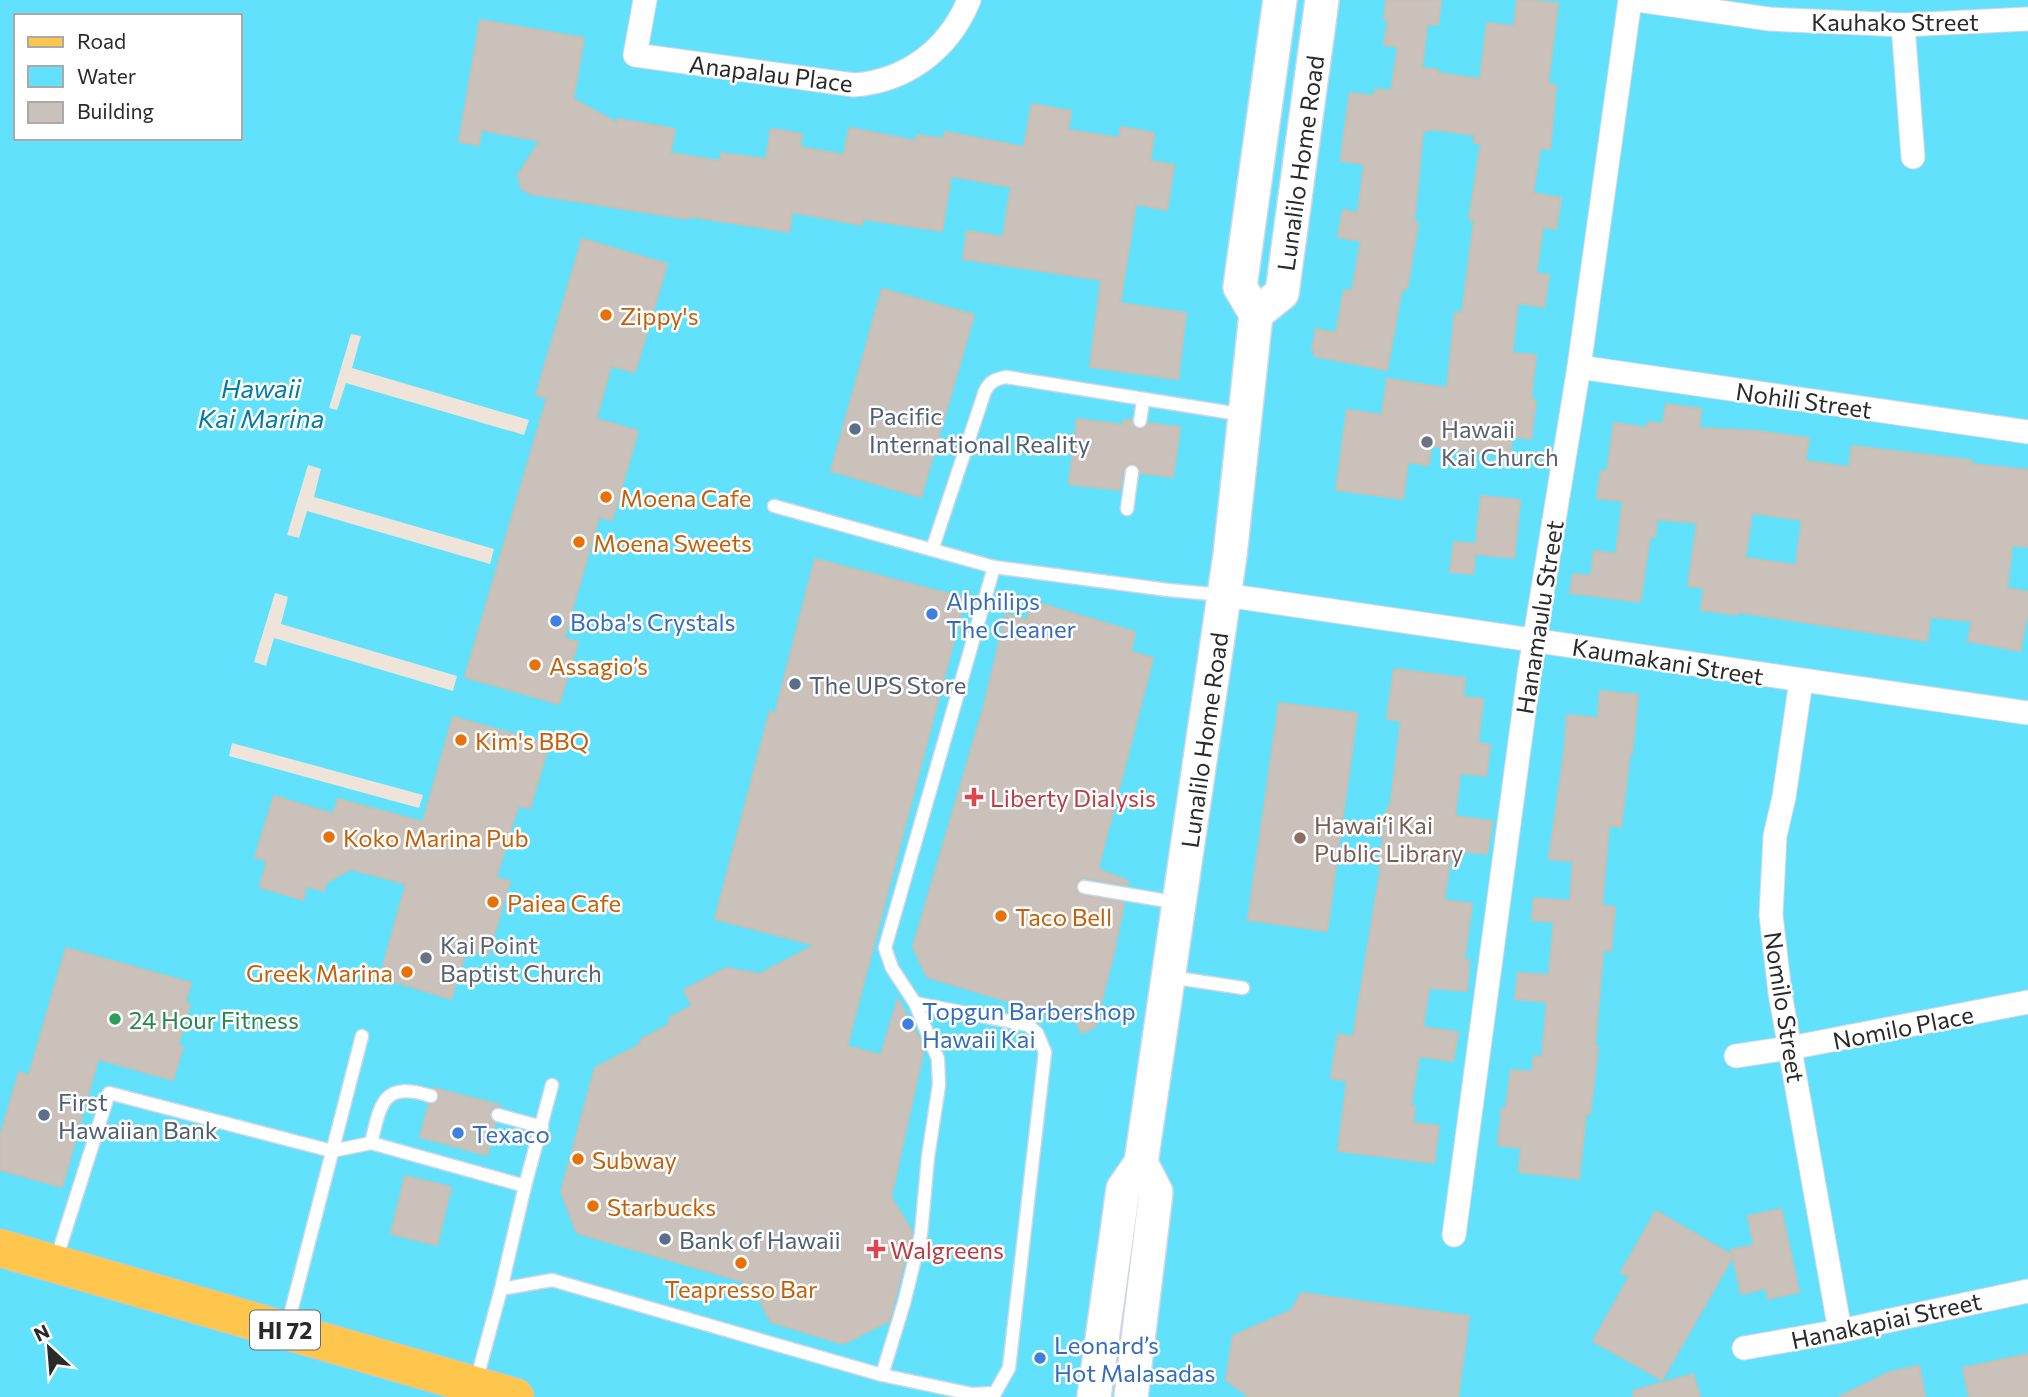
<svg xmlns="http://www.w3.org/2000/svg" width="2028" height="1397" viewBox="0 0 2028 1397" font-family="Commissioner,sans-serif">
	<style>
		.water { fill: #62e1fc; fill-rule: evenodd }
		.pier { fill: #eee4da }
		.building { fill: #c9c1ba; stroke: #c9c0b4; stroke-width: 2; fill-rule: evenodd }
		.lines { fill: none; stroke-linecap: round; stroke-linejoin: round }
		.service-casing { stroke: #d0d6e5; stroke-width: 15 }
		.minor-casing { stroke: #d0d6e5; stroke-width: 25 }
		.secondary-casing { stroke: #d0d6e5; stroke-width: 36 }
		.primary-casing { stroke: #c8c8c8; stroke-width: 39 }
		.service { stroke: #fff; stroke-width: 12 }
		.minor { stroke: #fff; stroke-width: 23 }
		.secondary { stroke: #fff; stroke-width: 33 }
		.primary { stroke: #ffc64e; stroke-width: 37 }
		.food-dot { fill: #e8710a; stroke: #fff; stroke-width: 2.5 }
		.service-dot { fill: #5c6f8a; stroke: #fff; stroke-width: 2.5 }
		.worship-dot { fill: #6b7280; stroke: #fff; stroke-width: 2.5 }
		.shop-dot { fill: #3f7fe0; stroke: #fff; stroke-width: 2.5 }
		.health-dot { fill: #e0444e; stroke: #fff; stroke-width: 2.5 }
		.education-dot { fill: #8d6e63; stroke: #fff; stroke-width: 2.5 }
		.leisure-dot { fill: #2e9e5b; stroke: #fff; stroke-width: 2.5 }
		.labels { text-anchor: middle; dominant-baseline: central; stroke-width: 5; stroke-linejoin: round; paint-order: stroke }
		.shield { fill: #fff; stroke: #6a6a6a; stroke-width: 2 }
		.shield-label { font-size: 23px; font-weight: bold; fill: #2a2a2a }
		.street-label { font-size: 24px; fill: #2a2a2a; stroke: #fff }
		.food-label { font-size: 24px; fill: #c56008; stroke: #fff; text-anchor: start }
		.service-label { font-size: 24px; fill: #4e5e75; stroke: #fff; text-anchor: start }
		.worship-label { font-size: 24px; fill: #5b616d; stroke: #fff; text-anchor: start }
		.shop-label { font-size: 24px; fill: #366cbe; stroke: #fff; text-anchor: start }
		.health-label { font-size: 24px; fill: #be3a42; stroke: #fff; text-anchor: start }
		.education-label { font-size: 24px; fill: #785e54; stroke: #fff; text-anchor: start }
		.leisure-label { font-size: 24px; fill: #27864d; stroke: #fff; text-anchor: start }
		.water-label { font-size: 26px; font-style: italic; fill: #007ea8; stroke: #fff }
	</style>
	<rect width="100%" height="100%" fill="#eee4da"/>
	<path class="water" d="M0,0H2028V1397H0ZM16,16H240V138H16Z"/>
	<g class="pier">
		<path d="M351,334L361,336L352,368L529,420L524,435L346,383L337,410L329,408Z"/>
		<path d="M308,465L321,469L314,497L494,549L490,564L307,511L299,538L287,535Z"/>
		<path d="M275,593L288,597L281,624L457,676L453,691L274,638L266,666L254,662Z"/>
		<path d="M232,743L423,795L419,808L229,756Z"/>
	</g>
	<g class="building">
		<path d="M1386,0H1441L1438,25L1427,24L1422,68L1438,70V73L1480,79L1487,23L1514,26L1517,0L1558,3L1548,84L1556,85L1550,149L1540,148L1533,193L1561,198L1556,229L1543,227L1536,273L1549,275L1544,307L1518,303L1512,353L1536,355L1531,399L1536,400L1531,439L1512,436L1510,456L1431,446L1429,465L1408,462L1403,499L1336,490L1347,410L1382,415L1387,379L1447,388L1455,312L1462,313L1474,221L1469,220L1481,143H1474L1475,135L1430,129L1429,131H1423L1414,222L1418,223L1407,289L1402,288L1387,370L1314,356L1315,350H1312L1316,329L1336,333L1344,290L1352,291L1361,241L1338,237L1343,210L1358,213L1364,164L1341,161L1344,133L1350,93L1374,96L1375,89L1391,91L1398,47L1384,45L1388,20L1384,19Z"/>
		<path d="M480,20L584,38L573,99L617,123L618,119L675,129L670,153L720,161L721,153L766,159L771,129L802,134L800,147L844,155L849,128L916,141L917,135L944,139L945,132L1024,147L1032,104L1071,111L1068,130L1119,138L1121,127L1154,133L1150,161L1174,165L1167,210L1136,204L1120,303L1186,313L1178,379L1090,367L1101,280L963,259L967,231L1003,237L1011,187L951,176L942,231L863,219L862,225L792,212L789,232L688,216V219L531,194L521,188L518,175L540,141L481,130L479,145L459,142Z"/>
		<path d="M582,239L667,264L635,372L611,366L596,419L638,431L612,520L599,517L564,638L578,642L559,704L465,677L547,398L536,395Z"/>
		<path d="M882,289L974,315L921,497L831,471Z"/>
		<path d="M1666,404L1701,409L1699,428L1756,431L1809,438L1805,461L1847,467L1849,466L1852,446L1972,460L1971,464L2028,470V547L2012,545L2007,588L2028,592V609L2020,651L1968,641L1972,621L1930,617L1927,641L1738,612L1737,615L1701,610L1704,588L1688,586L1697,523L1657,519L1655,537L1650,536L1640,602L1570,593L1573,574L1591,576L1594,551L1616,554L1623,501L1597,498L1601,471L1607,472L1614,423L1647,428L1648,422L1663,424ZM1752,513L1802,520L1796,565L1745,558Z"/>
		<path d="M1077,419L1123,425L1124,420H1131L1134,427L1139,430L1146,427L1149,423L1180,427L1173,477L1141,473L1138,466L1132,463L1126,466L1123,471L1120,490L1069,484Z"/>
		<path d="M1481,496L1520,500L1514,558L1475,554L1473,574L1450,572L1454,542L1476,544Z"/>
		<path d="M815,559L965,598L847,1046L881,1055L898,999L924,1048L891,1197L912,1232L889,1321L843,1344L771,1322L751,1284L577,1233L561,1192L595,1068L641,1044L640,1040L670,1024L669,1018L692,1006L684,990L726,968L760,974L815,945L715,919L770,711L775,714Z"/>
		<path d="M1032,601L1135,632L1131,652L1153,658L1098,869L1128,881L1127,885L1085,878L1078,881L1076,885V891L1082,895L1124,903L1114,952L1095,1027L1082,1033L1076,1022L927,977L913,947L984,706L1006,614L1027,620Z"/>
		<path d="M1394,669L1465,678L1463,697L1483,699L1478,743L1490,745L1486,776L1460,773L1455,816L1492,821L1487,854L1452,850L1444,900L1472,904L1464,960H1469L1467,991L1429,988L1423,1027L1458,1032L1453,1061L1419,1056L1411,1106H1415L1413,1123L1439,1126L1434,1163L1338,1151L1347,1081L1331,1078L1338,1034L1353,1037L1381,867H1379L1387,808H1390L1401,721L1387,719Z"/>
		<path d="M1600,691L1638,695L1632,753H1630L1621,827L1609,825L1602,905L1615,907L1611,951L1603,950L1595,1046L1598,1047L1590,1114H1586L1579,1179L1519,1172L1521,1148L1498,1145L1502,1108H1506L1511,1070L1532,1072L1534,1056L1542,1057L1547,1002L1515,999L1518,973L1549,975L1554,922L1532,920L1534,898L1570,901L1573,861L1549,859L1565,747L1567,715L1598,718Z"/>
		<path d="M1279,703L1357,713L1327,931L1248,920Z"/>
		<path d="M453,717L549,744L530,808L518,806L496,878L510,881L488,955L467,949L451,999L380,977L406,884L351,869L326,883L324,891L306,886L303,900L260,887L267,861L255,857L274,796L333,814L338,799L423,822Z"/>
		<path d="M66,948L191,983L185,1003L190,1004L178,1045L183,1047L173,1080L98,1059L62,1187L0,1170V1137L19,1072L29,1075Z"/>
		<path d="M433,1088L500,1105L492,1108L489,1113L491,1121L495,1123L487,1155L420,1137L429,1104H434L439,1099V1093Z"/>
		<path d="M405,1176L451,1187L437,1245L391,1234Z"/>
		<path d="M1781,1209L1799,1292L1768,1299L1766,1288L1741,1294L1733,1256L1662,1380L1593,1341L1629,1277L1621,1272L1656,1211L1732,1255L1731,1250L1754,1245L1748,1216Z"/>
		<path d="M1301,1293L1469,1316L1458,1397H1249L1226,1380L1233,1336L1292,1310Z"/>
		<path d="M2028,1354V1397H1969L1963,1368Z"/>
		<path d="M1919,1366L1925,1397H1839L1890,1372Z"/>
		<path d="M1693,1374L1700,1397H1634L1633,1391Z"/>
	</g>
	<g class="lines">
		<g class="service-casing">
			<g id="service">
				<path d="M1140,421L1143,401"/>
				<path d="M774,506L994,567L1168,590L1223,595"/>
				<path d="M1127,509L1132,472"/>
				<path d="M932,550L985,391C990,381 996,379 1006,377L1245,415"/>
				<path d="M1084,887L1179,903"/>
				<path d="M1170,977L1243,988"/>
				<path d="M498,1115L542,1127"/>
				<path d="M371,1143C381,1102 383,1081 431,1096"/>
				<path d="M56,1260L109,1093L332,1151L371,1143L525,1186"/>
				<path d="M501,1289L525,1186L552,1085"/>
				<path d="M287,1327L362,1036"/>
				<path d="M882,1375L904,1303L921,1234L928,1157L939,1085L938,1059L915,1003L892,968L885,948L994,567"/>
				<path d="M476,1382L501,1289L552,1280L882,1375L972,1394L995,1393L1009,1368L1045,1052L1037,1033L1028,1025L915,1003"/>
			</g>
		</g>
		<g class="minor-casing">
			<g id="minor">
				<path d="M645,0L635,55L854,85C907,81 949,49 969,0"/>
				<path d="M1637,0L1769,19L1903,25L2028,19"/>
				<path d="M1903,25L1913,157"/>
				<path d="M1579,367L2028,432"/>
				<path d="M1225,595L2028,713"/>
				<path d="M1801,681L1784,797L1775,836L1771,915L1780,993L1840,1331"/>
				<path d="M1736,1056L1790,1048L2028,1002"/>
				<path d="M1454,1235L1529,674L1579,367L1630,0"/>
				<path d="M1744,1348L1840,1331L2028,1291"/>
			</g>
		</g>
		<g class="secondary-casing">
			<g id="secondary">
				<path d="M1256,314L1282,293L1322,0"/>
				<path d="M1094,1397L1123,1189L1141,1163L1230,555L1256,314L1240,287L1280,0"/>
				<path d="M1131,1397L1156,1192L1141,1163"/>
			</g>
		</g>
		<g class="primary-casing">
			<path id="primary" d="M0,1248L515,1397"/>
		</g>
		<use href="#service" class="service"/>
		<use href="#minor" class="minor"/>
		<use href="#secondary" class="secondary"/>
		<use href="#primary" class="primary"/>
	</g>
	<g class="food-dot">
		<circle cx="606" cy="315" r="7"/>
		<circle cx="606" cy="497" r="7"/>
		<circle cx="579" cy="542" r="7"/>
		<circle cx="535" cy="665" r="7"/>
		<circle cx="461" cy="740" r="7"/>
		<circle cx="329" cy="837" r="7"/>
		<circle cx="493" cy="902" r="7"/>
		<circle cx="1001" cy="916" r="7"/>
		<circle cx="407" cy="972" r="7"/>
		<circle cx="578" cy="1159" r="7"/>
		<circle cx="593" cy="1206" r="7"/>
		<circle cx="741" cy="1263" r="7"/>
	</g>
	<g class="service-dot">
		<circle cx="855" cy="429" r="7"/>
		<circle cx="795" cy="684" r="7"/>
		<circle cx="44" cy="1115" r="7"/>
		<circle cx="665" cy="1239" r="7"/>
	</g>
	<g class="worship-dot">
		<circle cx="1427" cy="442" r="7"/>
		<circle cx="426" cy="958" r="7"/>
	</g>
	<g class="shop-dot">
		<circle cx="932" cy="614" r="7"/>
		<circle cx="556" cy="621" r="7"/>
		<circle cx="908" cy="1024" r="7"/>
		<circle cx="458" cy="1133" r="7"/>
		<circle cx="1040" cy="1358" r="7"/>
	</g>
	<g class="health-dot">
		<path d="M970.5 786.5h7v7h7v7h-7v7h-7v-7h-7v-7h7z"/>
		<path d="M872.5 1238.5h7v7h7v7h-7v7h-7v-7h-7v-7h7z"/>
	</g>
	<circle class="education-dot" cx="1300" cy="838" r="7"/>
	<circle class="leisure-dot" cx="115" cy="1019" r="7"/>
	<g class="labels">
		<rect class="shield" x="250" y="1310.5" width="70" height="39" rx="5"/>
		<g class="shield-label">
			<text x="285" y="1330">HI 72</text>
		</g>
		<g class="street-label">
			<text x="1895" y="21">Kauhako Street</text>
			<text transform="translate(771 73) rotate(7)">Anapalau Place</text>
			<text transform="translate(1300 163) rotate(-82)">Lunalilo Home Road</text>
			<text transform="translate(1804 400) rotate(8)">Nohili Street</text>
			<text transform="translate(1539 617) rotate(-81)">Hanamaulu Street</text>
			<text transform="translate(1668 661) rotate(9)">Kaumakani Street</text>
			<text transform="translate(1204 740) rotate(-82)">Lunalilo Home Road</text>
			<text transform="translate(1785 1007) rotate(81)">Nomilo Street</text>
			<text transform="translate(1903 1027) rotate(-11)">Nomilo Place</text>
			<text transform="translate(1886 1320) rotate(-12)">Hanakapiai Street</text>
		</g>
		<g class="food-label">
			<text x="620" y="315">Zippy's</text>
			<text x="620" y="497">Moena Cafe</text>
			<text x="593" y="542">Moena Sweets</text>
			<text x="549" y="665">Assagio’s</text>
			<text x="475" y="740">Kim's BBQ</text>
			<text x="343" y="837">Koko Marina Pub</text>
			<text x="507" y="902">Paiea Cafe</text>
			<text x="1015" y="916">Taco Bell</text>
			<text x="393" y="972" text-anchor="end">Greek Marina</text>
			<text x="592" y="1159">Subway</text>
			<text x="607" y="1206">Starbucks</text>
			<text x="741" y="1288" text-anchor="middle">Teapresso Bar</text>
		</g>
		<g class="service-label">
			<text x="869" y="415">Pacific<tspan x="869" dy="28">International Reality</tspan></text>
			<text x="809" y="684">The UPS Store</text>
			<text x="58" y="1101">First<tspan x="58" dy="28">Hawaiian Bank</tspan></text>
			<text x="679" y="1239">Bank of Hawaii</text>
		</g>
		<g class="worship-label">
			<text x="1441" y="428">Hawaii<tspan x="1441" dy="28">Kai Church</tspan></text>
			<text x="440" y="944">Kai Point<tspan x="440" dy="28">Baptist Church</tspan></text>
		</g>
		<g class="shop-label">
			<text x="946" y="600">Alphilips<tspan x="946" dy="28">The Cleaner</tspan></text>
			<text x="570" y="621">Boba's Crystals</text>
			<text x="922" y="1010">Topgun Barbershop<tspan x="922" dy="28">Hawaii Kai</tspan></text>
			<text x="472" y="1133">Texaco</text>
			<text x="1054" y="1344">Leonard’s<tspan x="1054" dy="28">Hot Malasadas</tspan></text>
		</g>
		<g class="health-label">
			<text x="990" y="797">Liberty Dialysis</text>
			<text x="890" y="1249">Walgreens</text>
		</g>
		<g class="education-label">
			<text x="1314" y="824">Hawaiʻi Kai<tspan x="1314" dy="28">Public Library</tspan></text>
		</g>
		<g class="leisure-label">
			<text x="129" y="1019">24 Hour Fitness</text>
		</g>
		<g class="water-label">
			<text x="261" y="387">Hawaii<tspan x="261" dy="30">Kai Marina</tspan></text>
		</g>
	</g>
	<rect x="14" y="14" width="228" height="126" fill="#ffffff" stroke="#aaaaaa" stroke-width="2"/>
	<rect x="28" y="37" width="35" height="10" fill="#ffc64e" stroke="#aaaaaa" stroke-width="2"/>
	<text x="77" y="49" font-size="21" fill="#2a2a2a">Road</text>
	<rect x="28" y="66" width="35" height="21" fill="#62e1fc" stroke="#aaaaaa" stroke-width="2"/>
	<text x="77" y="84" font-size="21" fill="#2a2a2a">Water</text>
	<rect x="28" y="102" width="35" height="21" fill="#c9c1ba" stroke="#aaaaaa" stroke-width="2"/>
	<text x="77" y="119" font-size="21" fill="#2a2a2a">Building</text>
	<g transform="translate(49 1348) rotate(334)" stroke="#ffffff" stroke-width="5" paint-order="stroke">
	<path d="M0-5L12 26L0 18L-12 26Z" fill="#2a2a2a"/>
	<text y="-10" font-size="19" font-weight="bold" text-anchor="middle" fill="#2a2a2a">N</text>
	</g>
</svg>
